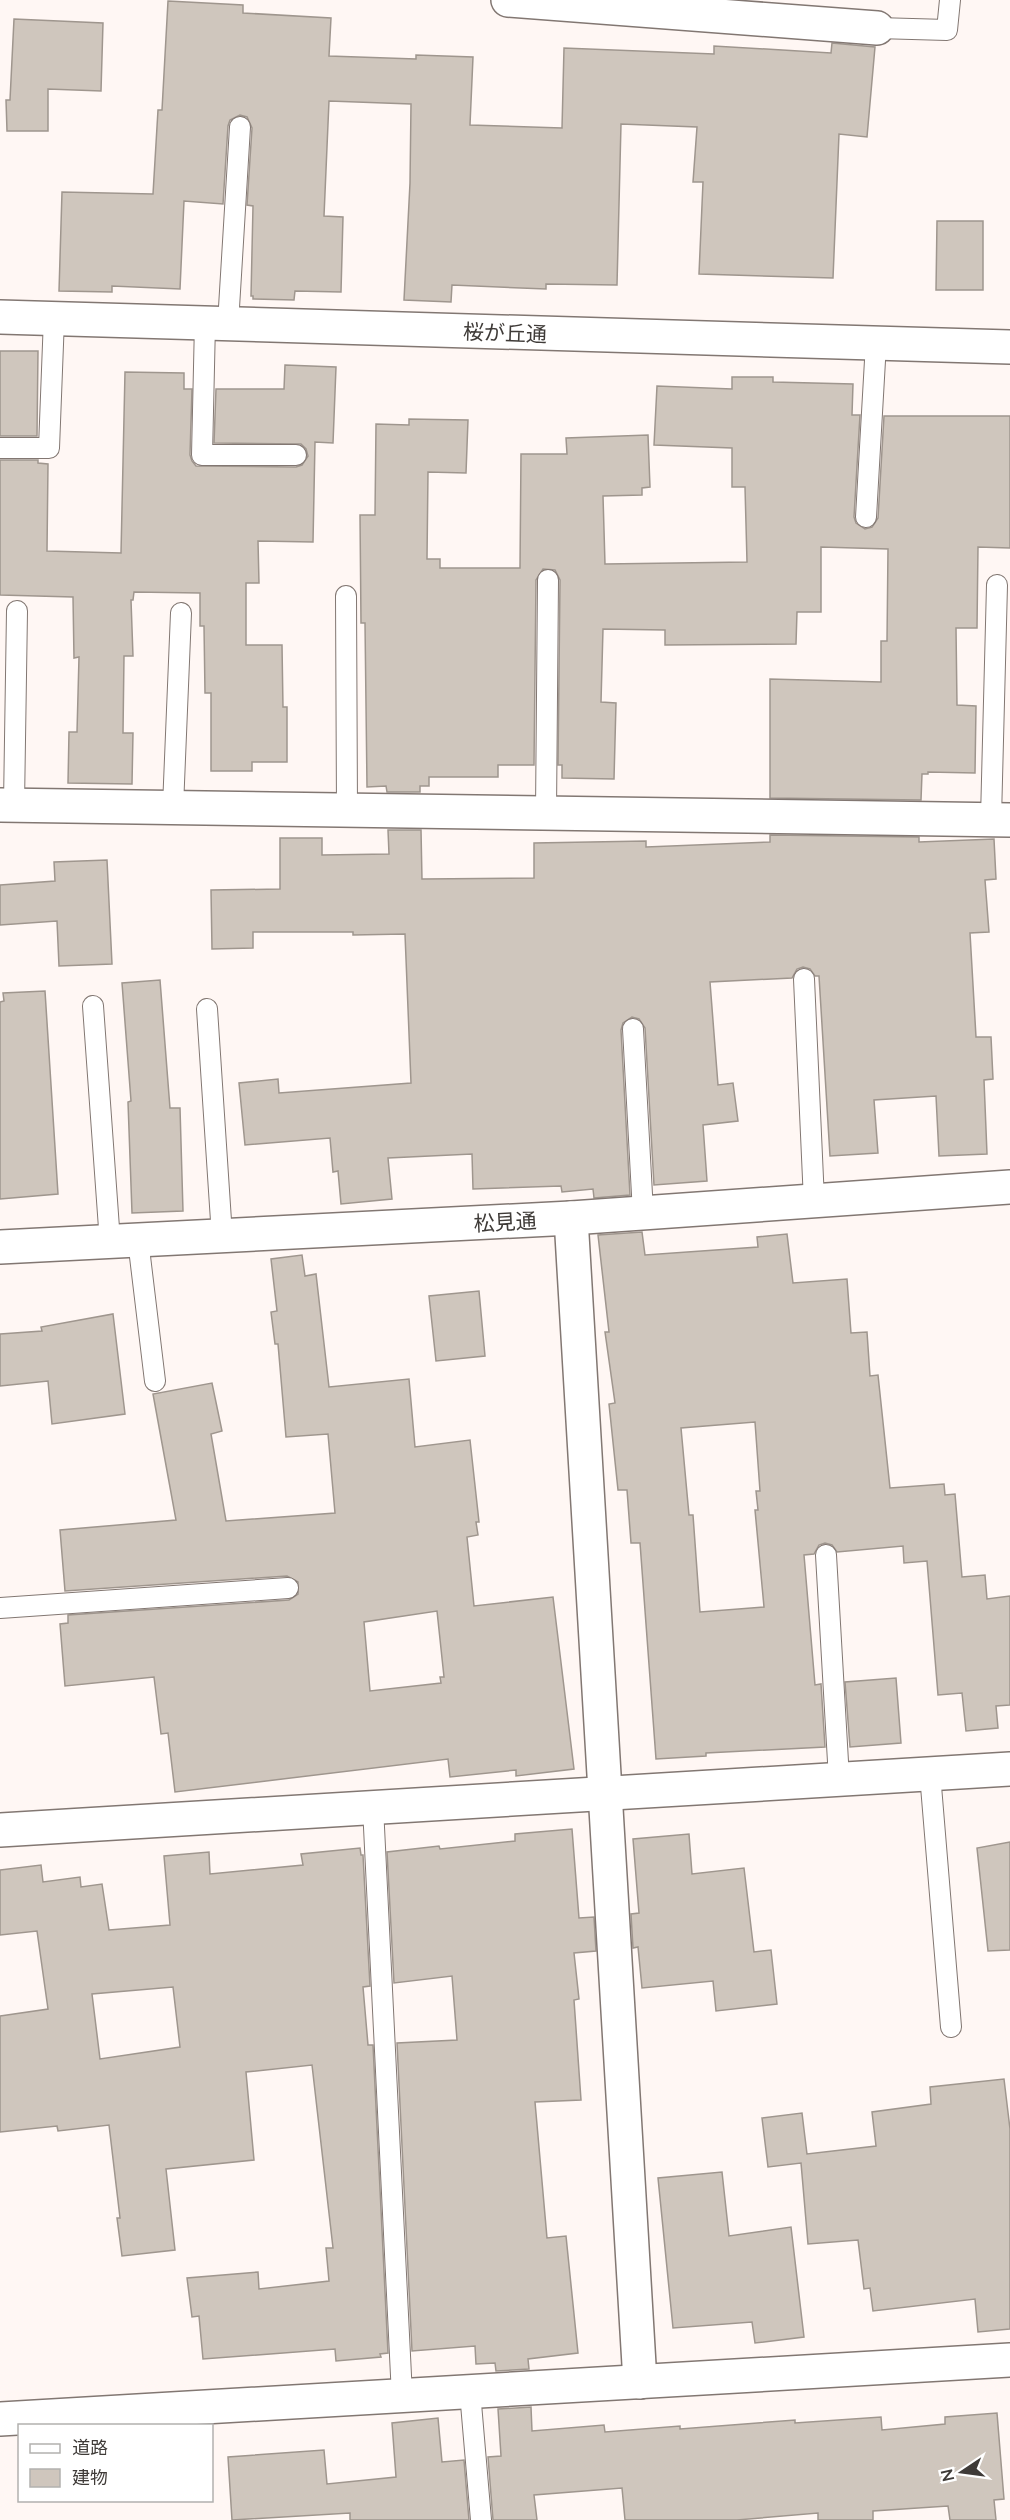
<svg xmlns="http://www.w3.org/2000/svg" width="1010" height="2520" viewBox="0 0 1010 2520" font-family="Lato,'Noto Sans JP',sans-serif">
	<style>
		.building { fill: #cfc6bd; stroke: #9f968e; stroke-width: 1.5; fill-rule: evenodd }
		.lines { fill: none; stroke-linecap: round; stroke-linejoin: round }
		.service-casing { stroke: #827772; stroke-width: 22 }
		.minor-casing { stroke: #827772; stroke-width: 36 }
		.tertiary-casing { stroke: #827772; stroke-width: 36 }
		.service { stroke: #fff; stroke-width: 20 }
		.minor { stroke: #fff; stroke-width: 33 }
		.tertiary { stroke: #fff; stroke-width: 33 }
		.labels { text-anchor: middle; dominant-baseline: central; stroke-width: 4.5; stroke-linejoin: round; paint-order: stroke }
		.street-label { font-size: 21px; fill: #3f3b38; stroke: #fff }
	</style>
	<rect width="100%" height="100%" fill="#fff7f4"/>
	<g class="building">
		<path d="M168,1L243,5V13L331,18L329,56L416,59V55L473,57L470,125L562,128L564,48L714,54V46L831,53L832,43L875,47L867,137L839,134L833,278L699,274L703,182H693L697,127L621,124L617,285L546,284V289L452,285L451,302L404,300L410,183L411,104L329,101L324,216L343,217L341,292L295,291L294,300L253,299V296H251L253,206L247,205L252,128L247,117L240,115L230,120L228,126L223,204L184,201L180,289L112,286V292L59,291L62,192L153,194L158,110H162Z"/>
		<path d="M14,19L103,23L101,91L48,89V131H7L6,100H10Z"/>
		<path d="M937,221H983V290H936Z"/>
		<path d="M0,351H38L37,436H0Z"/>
		<path d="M285,365L336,367L333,443L315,442L313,542L258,541L259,583H246V645H282L283,707H287V762H252V771H211V693H205L204,626H200V593L134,592L133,600H131L133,656H124L123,733H133L132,784L68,783L69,732H77L79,657L74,658L73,597L0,595V460H38V463L48,464L47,551L121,553L125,372L184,373V389H192L190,455L192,461L196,466L296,467L302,465L308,456L306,449L301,444L214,443L216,389H284Z"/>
		<path d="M732,377H773V382L853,384L852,415H860L854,517L856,523L865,529L872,527L878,518L884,416H1010V548L978,547L977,628H956L957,705L976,706L975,773L928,772V774H922L921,800L770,798V679L881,682V641H887L888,549L821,547V612H797L796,644L665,645V630L603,629L601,702L616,703L614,779L562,778V765H558L560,580L555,570L543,569L536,580L534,765H498V777H429V786H420V792H387L386,786L367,787L365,623H361L360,515H375L376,424L409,425V419L468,420L466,473L428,472L427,559H440V568H520L521,454H567L566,438L648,435L650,487L642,488V495L603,496L605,564L747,562L745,487H732V448L654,445L657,386L732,389Z"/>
		<path d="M388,830H421L422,879L534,878V843L646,841V847L770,842V835L919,837V842L994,839L996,879L985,880L989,932L970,933L976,1037H991L993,1079L984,1080L987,1154L939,1156L936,1096L874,1100L878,1153L830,1156L819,976H815L810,969L803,967L797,969L792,978L710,982L718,1085L733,1083L738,1121L703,1125L707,1181L654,1185L645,1028L639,1019L632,1017L623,1023L621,1030L630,1195L594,1198L593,1189L562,1192L561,1186L473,1189L472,1154L388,1158L392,1199L341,1204L338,1171L333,1172L330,1138L245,1145L239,1083L278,1079L279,1093L411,1083L405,934L353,935V932H253V948L212,949L211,890L280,889V838H322V855L389,854Z"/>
		<path d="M107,860L112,964L59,966L57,921L0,925V885L55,881L54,862Z"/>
		<path d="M160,980L170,1108H180L183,1211L132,1213L128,1102L131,1101L122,983Z"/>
		<path d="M45,991L58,1194L0,1199V1002L4,1001L3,993Z"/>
		<path d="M642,1232L645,1255L758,1247L757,1237L787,1234L793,1283L847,1279L851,1333L867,1332L870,1376L878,1375L890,1488L944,1484L945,1495L955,1494L962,1577L985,1575L987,1599L1010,1596V1705L996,1706L998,1728L966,1731L962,1693L938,1695L927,1561L904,1563L903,1546L837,1552L832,1545L825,1543L819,1545L814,1554L804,1555L815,1685L821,1684L825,1747L706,1753V1756L656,1759L640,1543H631L627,1490H618L609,1404L615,1403L605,1332H609L598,1235ZM755,1422L760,1491H756L758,1510H755L764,1607L700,1612L693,1515H689L681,1428Z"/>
		<path d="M302,1255L305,1276L316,1274L329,1387L409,1379L415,1447L470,1440L479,1522H476L478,1535L467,1537L474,1606L553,1597L574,1769L516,1776V1770L450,1777L448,1759L175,1792L168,1733L161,1734L154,1677L65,1686L60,1624L68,1623V1615L289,1600L298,1594V1582L287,1576L65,1591L60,1530L176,1520L153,1394L212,1383L222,1431L211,1434L226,1521L335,1513L328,1434L286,1437L278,1344H275L271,1312L277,1311L271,1259ZM437,1611L444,1677H440L441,1683L370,1691L364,1622Z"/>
		<path d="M479,1291L485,1356L436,1361L429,1296Z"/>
		<path d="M113,1314L125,1414L52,1424L48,1381L0,1386V1334L42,1331L41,1327Z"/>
		<path d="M896,1678L901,1743L850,1747L845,1682Z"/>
		<path d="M572,1829L579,1918L594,1917L596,1951L574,1953L579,1999L574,2000L581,2100L535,2102L547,2238L566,2236L578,2353L528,2359L529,2369L496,2371L495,2363L476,2364L475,2346L412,2351L397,2043L457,2040L452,1976L394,1983L387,1852L439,1846L440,1849L515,1841V1834Z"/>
		<path d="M689,1834L692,1874L744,1868L754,1952L771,1950L777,2004L716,2011L713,1981L642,1988L638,1947L633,1948L631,1914L639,1913L633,1839Z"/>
		<path d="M1010,1842V1950L988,1951L977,1848Z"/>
		<path d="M360,1848L361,1855H363L370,1986L363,1987L368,2045H373L388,2353L380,2354L381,2357L336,2361L335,2349L203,2359L199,2316L192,2317L187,2278L258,2272L259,2289L329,2281L326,2248H333L312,2065L246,2072L254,2160L166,2169L175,2250L122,2256L117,2218H120L109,2125L58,2131L57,2126L0,2132V2016L48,2009L37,1931L0,1935V1870L41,1865L43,1882L80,1877L81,1887L102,1884L109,1930L170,1925L164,1856L209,1852L210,1874L303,1865L301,1854ZM173,1987L180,2047L100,2059L92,1994Z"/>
		<path d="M1004,2079L1010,2129V2329L978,2332L975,2299L873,2311L870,2288L864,2289L858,2240L808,2244L801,2163L768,2167L762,2118L802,2113L807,2154L876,2146L872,2112L931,2104L930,2087Z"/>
		<path d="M722,2172L729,2236L791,2227L804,2337L755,2343L752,2322L673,2328L658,2178Z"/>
		<path d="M531,2407L532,2431L604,2425L605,2432L680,2426V2429L795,2420V2423L881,2417L882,2430L945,2424V2417L997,2413L1004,2499L994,2500L996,2520H950L948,2506L873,2511V2520H818V2513L737,2520H625L622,2488L534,2495L537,2520H493L488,2457L501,2456L498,2409Z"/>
		<path d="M438,2418L442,2462L464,2460L469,2520H350V2513L232,2520L228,2457L324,2450L327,2484L396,2477L392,2423Z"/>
	</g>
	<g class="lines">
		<g class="service-casing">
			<g id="service">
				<path d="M877,28L947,30L950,0"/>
				<path d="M205,323L202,455H296"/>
				<path d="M228,324L240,127"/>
				<path d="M0,448H49L54,318"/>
				<path d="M866,517L876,343"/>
				<path d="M346,596L347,810"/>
				<path d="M14,804L17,611"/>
				<path d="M173,807L181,613"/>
				<path d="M546,812L548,580"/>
				<path d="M991,818L997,585"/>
				<path d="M804,979L814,1201"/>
				<path d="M93,1006L110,1242"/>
				<path d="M207,1009L222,1236"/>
				<path d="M633,1029L643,1213"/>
				<path d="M138,1240L155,1381"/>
				<path d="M826,1555L839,1779"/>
				<path d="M0,1608L288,1588"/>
				<path d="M930,1774L951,2027"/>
				<path d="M373,1807L402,2396"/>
				<path d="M470,2392L481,2520"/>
			</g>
		</g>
		<g class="minor-casing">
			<g id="minor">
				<path d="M508,0L877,28"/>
				<path d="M0,805L1010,820"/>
				<path d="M571,1218L640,2382"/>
				<path d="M0,1247L571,1218L1010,1187"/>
				<path d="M0,2419L1010,2360"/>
			</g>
		</g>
		<g class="tertiary-casing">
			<g id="tertiary">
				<path d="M0,317L1010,347"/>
				<path d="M0,1830L1010,1769"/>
			</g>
		</g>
		<use href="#service" class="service"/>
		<use href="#minor" class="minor"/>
		<use href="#tertiary" class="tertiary"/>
	</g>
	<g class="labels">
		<g class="street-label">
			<text transform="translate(505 332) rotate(2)">桜が丘通</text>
			<text transform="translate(505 1221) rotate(-3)">松見通</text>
		</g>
	</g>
	<rect x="18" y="2424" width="195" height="78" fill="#ffffff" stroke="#b2b1af" stroke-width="1.5"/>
	<rect x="30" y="2444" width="30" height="9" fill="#ffffff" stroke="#b2b1af" stroke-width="1.5"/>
	<text x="72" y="2454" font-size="18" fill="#3f3b38">道路</text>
	<rect x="30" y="2469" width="30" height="18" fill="#cfc6bd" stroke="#b2b1af" stroke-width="1.5"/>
	<text x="72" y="2484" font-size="18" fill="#3f3b38">建物</text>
	<g transform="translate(962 2472) rotate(257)" stroke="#ffffff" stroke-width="4.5" paint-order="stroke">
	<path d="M0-4.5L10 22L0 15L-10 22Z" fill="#3f3b38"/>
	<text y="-9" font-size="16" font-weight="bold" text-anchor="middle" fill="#3f3b38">N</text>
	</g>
</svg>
